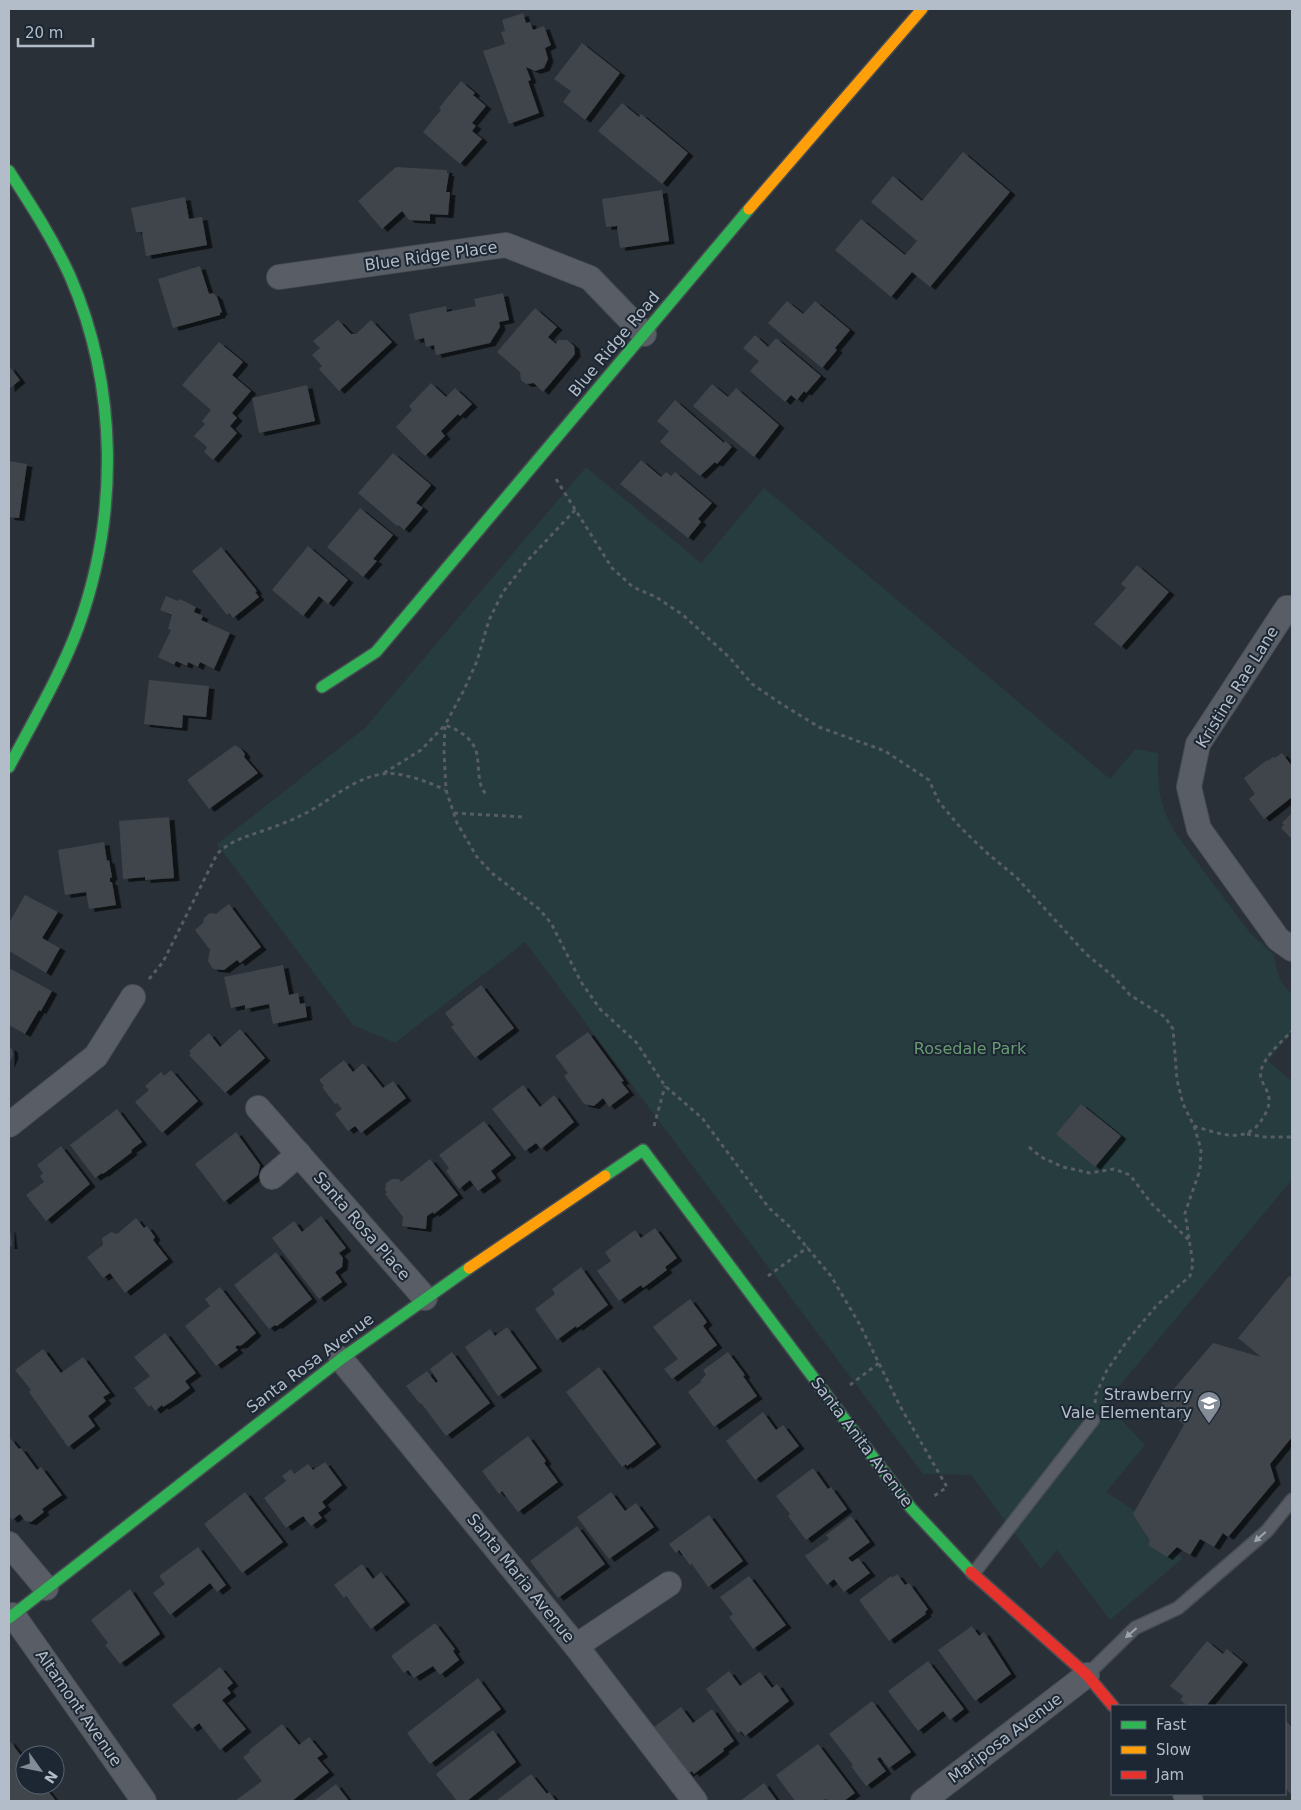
<svg xmlns="http://www.w3.org/2000/svg" width="1301" height="1810" viewBox="0 0 1301 1810" font-family="'DejaVu Sans',sans-serif">
	<style>
		.green { fill: #263c3e }
		.building { fill: #3f454b; filter: url(#shadow) }
		.lines { fill: none; stroke-linecap: round; stroke-linejoin: round }
		.lane-casing { stroke: #474c53; stroke-width: 15 }
		.street-casing { stroke: #474c53; stroke-width: 26 }
		.fast-casing { stroke: #474c53; stroke-width: 14 }
		.slow-casing { stroke: #474c53; stroke-width: 14 }
		.jam-casing { stroke: #474c53; stroke-width: 14 }
		.path { stroke: #575d63; stroke-width: 3; stroke-dasharray: 4 4; stroke-linecap: butt }
		.lane { stroke: #595e66; stroke-width: 12 }
		.street { stroke: #595e66; stroke-width: 24 }
		.fast { stroke: #30b455; stroke-width: 11 }
		.slow { stroke: #ff9f0a; stroke-width: 11 }
		.jam { stroke: #e5322d; stroke-width: 11 }
		.oneway { fill: #9ca5b0 }
		.labels { text-anchor: middle; dominant-baseline: central; stroke-width: 4; stroke-linejoin: round; paint-order: stroke }
		.street-label { font-size: 16px; fill: #b3bdc9; stroke: #1c2733 }
		.park-label { font-size: 16px; fill: #699b72; stroke: #1c2733 }
		.poi-label { font-size: 16px; fill: #b3bdc9; stroke: #1c2733; text-anchor: end }
	</style>
	<defs>
		<filter id="shadow"><feDropShadow dx="5.5" dy="3" stdDeviation="0" flood-color="#0009"/></filter>
	</defs>
	<rect width="100%" height="100%" fill="#293038"/>
	<path class="green" d="M586,467L701,563L764,488L1110,779L1135,749L1158,753V774L1160,795L1166,815L1176,834L1241,921L1251,934L1274,955C1276,971 1279,983 1292,994V1032L1268,1061L1292,1081V1180L1105,1403L1145,1445L1106,1492L1153,1523L1146,1536L1183,1558L1110,1620L1057,1550L1041,1569L971,1475L923,1474L525,942L395,1043L353,1025L217,844L365,728Z"/>
	<g class="building">
		<path d="M523,13L526,23L530,22L533,30L544,26L551,45L545,48L548,59L544,68L535,71L526,67L531,80L528,81L539,113L509,124L483,51L505,44L501,32L505,31L502,20Z"/>
		<path d="M582,43L620,73L585,120L563,102L571,91L554,79Z"/>
		<path d="M461,81L475,93L473,95L486,106L472,123L476,126L472,131L482,139L460,164L423,132L441,110L439,108Z"/>
		<path d="M622,103L639,117L641,114L688,153L662,184L598,131Z"/>
		<path d="M963,152L1010,192L930,287L912,272L891,297L835,250L861,219L905,255L917,241L871,202L893,176L922,201Z"/>
		<path d="M396,167L447,170V173H449L446,192H450L448,215L430,214V221L409,220L402,211L382,229L358,201Z"/>
		<path d="M662,190L669,241L620,248L617,226L606,227L602,199Z"/>
		<path d="M185,197L189,219L202,217L207,245L146,256L142,232H136L131,208Z"/>
		<path d="M200,266L209,294L213,293L217,297L222,312L220,313V315L173,328L158,279Z"/>
		<path d="M503,293L509,320L499,322L500,327L490,343L436,355L434,345L426,347L424,338L415,340L409,314L446,306L447,312L476,306L474,299Z"/>
		<path d="M787,301L803,314L815,301L850,330L835,348L837,350L822,368L768,323Z"/>
		<path d="M535,308L557,327L548,337L556,344L558,340H567L574,346L575,354L543,392L534,383L526,384L521,380L520,372L497,352Z"/>
		<path d="M338,320L351,334H356L371,320L392,342L339,391L319,369L322,366L312,355L320,348L313,341Z"/>
		<path d="M755,335L768,347L776,338L821,376L806,393L804,391L797,400L791,395L785,402L750,371L759,361L743,348Z"/>
		<path d="M219,342L243,362L232,375L251,391L232,413L237,418L230,426L237,433L213,460L204,452L207,447L194,436L205,424L202,421L211,410L182,385Z"/>
		<path d="M9,366L20,380L9,389Z"/>
		<path d="M431,383L446,397L455,388L472,404L460,416L458,414L441,431L445,436L425,456L396,427L412,410L409,406Z"/>
		<path d="M712,384L728,397L736,388L779,425L754,457L693,406Z"/>
		<path d="M307,385L315,421L259,433L252,398Z"/>
		<path d="M675,400L724,443L725,441L732,447L717,464L715,462L700,476L660,442L669,431L657,421Z"/>
		<path d="M393,453L431,485L416,503L423,508L404,530L398,525L397,526L358,493Z"/>
		<path d="M641,460L661,477L666,472L671,476L675,472L712,503L698,519L701,522L688,538L620,484Z"/>
		<path d="M9,461L27,464L19,518L9,517Z"/>
		<path d="M360,508L393,535L373,559L377,561L363,577L327,547Z"/>
		<path d="M308,546L348,580L328,604L319,596L303,616L272,590Z"/>
		<path d="M221,547L257,591L255,592L259,597L233,618L229,613L227,615L192,571Z"/>
		<path d="M1137,565L1169,592L1121,647L1094,624L1126,588L1121,584Z"/>
		<path d="M166,596L178,601L180,599L196,607L194,612L203,616L201,620L230,633L214,669L200,662L198,667L188,662L187,666L176,661L174,665L158,657L171,630L168,629L172,615L160,610Z"/>
		<path d="M149,680L209,686L206,717L183,715L182,728L144,724Z"/>
		<path d="M235,745L241,749L245,754L244,757L258,773L209,809L187,780Z"/>
		<path d="M1282,753L1292,766V797L1264,819L1249,799L1255,794L1244,778L1267,760L1268,761L1273,757L1275,758Z"/>
		<path d="M1292,813V839L1281,828L1284,825L1282,823Z"/>
		<path d="M169,817L174,878L145,880V877L123,879L119,821Z"/>
		<path d="M104,842L107,861L109,860L112,877L110,878V882H112L116,905L89,909L86,892L65,895L58,850Z"/>
		<path d="M25,895L58,912L42,938L60,948L46,973L9,951V923Z"/>
		<path d="M229,904L261,947L240,963L237,960L224,970L213,969L208,961L210,950L195,930L203,923L204,918L210,913L216,914Z"/>
		<path d="M283,965L289,995L298,993L300,1004L305,1003L307,1017L273,1024L269,1004L245,1009V1005L231,1008L224,977Z"/>
		<path d="M9,968L52,991L41,1011L39,1010L25,1034L9,1025Z"/>
		<path d="M481,985L514,1028L475,1058L451,1027L454,1025L445,1013Z"/>
		<path d="M240,1029L265,1058L225,1093L189,1055L191,1053L189,1051L209,1033L220,1047Z"/>
		<path d="M588,1032L624,1081L621,1082L629,1092L609,1107L603,1098L594,1106L584,1104L564,1076L568,1073L555,1056Z"/>
		<path d="M9,1047L12,1049L13,1055L9,1065Z"/>
		<path d="M344,1060L353,1072L363,1063L383,1088L393,1081L406,1098L361,1133L355,1126L348,1131L335,1114L342,1109L337,1103L335,1104L322,1087L324,1086L319,1080Z"/>
		<path d="M171,1070L198,1101L162,1133L135,1102L149,1090L145,1086L161,1072L164,1076Z"/>
		<path d="M523,1085L540,1107L554,1095L574,1122L541,1149L536,1143L525,1151L492,1109Z"/>
		<path d="M1081,1104L1121,1136L1095,1167L1056,1134Z"/>
		<path d="M117,1109L142,1142L131,1150L132,1152L103,1174L102,1173L95,1178L70,1145Z"/>
		<path d="M484,1121L511,1155L491,1171L496,1178L478,1191L470,1180L459,1189L446,1171L449,1168L439,1155Z"/>
		<path d="M236,1132L260,1165L258,1175L224,1202L195,1164Z"/>
		<path d="M61,1146L90,1184L46,1221L26,1195L44,1182L40,1176L43,1173L37,1165Z"/>
		<path d="M430,1159L458,1195L434,1214L433,1212L427,1216L426,1229L402,1226L403,1217L385,1194L387,1192L385,1190L386,1183L392,1179H399L401,1182Z"/>
		<path d="M321,1216L346,1248L339,1253L343,1258L342,1267L335,1272L342,1282L319,1299L272,1238L294,1221L302,1232Z"/>
		<path d="M136,1218L144,1228L147,1226L155,1237L153,1240L168,1259L125,1293L110,1273L103,1278L87,1257L103,1245L102,1238L111,1232L117,1234Z"/>
		<path d="M655,1228L677,1258L665,1267L667,1270L643,1288L641,1285L619,1301L597,1271L611,1261L605,1252L635,1230L641,1238Z"/>
		<path d="M10,1229L12,1246H9V1230Z"/>
		<path d="M276,1252L312,1299L277,1326L275,1325L269,1329L234,1285Z"/>
		<path d="M581,1267L608,1305L577,1328L576,1326L557,1340L535,1309L555,1294L552,1289Z"/>
		<path d="M1289,1276L1292,1277V1437L1270,1464L1275,1481L1228,1537L1223,1533L1214,1547L1200,1539L1190,1555L1177,1547L1167,1557L1148,1545L1150,1541L1133,1514L1184,1425L1161,1404L1213,1343L1261,1357L1238,1338Z"/>
		<path d="M220,1287L256,1333L242,1345L239,1346L238,1345L235,1347L238,1350L216,1366L185,1326L210,1306L205,1299Z"/>
		<path d="M690,1299L707,1322L703,1326L717,1345L672,1379L664,1369L678,1359L653,1327Z"/>
		<path d="M507,1327L537,1368L498,1396L465,1347L490,1329L495,1336Z"/>
		<path d="M165,1333L196,1373L185,1381L190,1388L174,1400L163,1407L162,1405L155,1411L151,1405L149,1407L134,1388L150,1376L134,1357Z"/>
		<path d="M43,1349L61,1373L83,1357L110,1393L103,1397L106,1401L88,1416L95,1426L68,1447L29,1392L31,1390L15,1370Z"/>
		<path d="M452,1352L490,1403L446,1436L421,1403L420,1404L406,1386L427,1371L436,1383L438,1381L430,1369Z"/>
		<path d="M728,1352L745,1375L743,1376L757,1396L714,1427L688,1392L701,1382L700,1381L706,1375L703,1370Z"/>
		<path d="M599,1367L656,1444L627,1466L626,1464L622,1467L566,1392Z"/>
		<path d="M763,1412L776,1430L783,1425L799,1446L755,1480L726,1441Z"/>
		<path d="M528,1436L546,1461L544,1463L558,1482L518,1512L502,1491L499,1494L482,1471Z"/>
		<path d="M10,1438L19,1449L21,1448L37,1470L41,1467L62,1495L42,1509L44,1512L31,1522L25,1521L20,1514L12,1520L9,1516V1439Z"/>
		<path d="M325,1462L342,1485L322,1502L326,1507L318,1513L322,1518L311,1526L303,1516L286,1528L264,1498L286,1481L282,1476L291,1469L294,1474L308,1464L313,1470Z"/>
		<path d="M813,1468L828,1489L831,1487L847,1509L806,1540L788,1516L790,1514L776,1496Z"/>
		<path d="M245,1492L283,1542L242,1573L204,1524Z"/>
		<path d="M611,1492L625,1511L636,1503L654,1527L609,1559L577,1517Z"/>
		<path d="M709,1515L743,1561L708,1587L692,1564L690,1565L679,1550L676,1553L669,1544Z"/>
		<path d="M851,1516L870,1542L848,1558L852,1562L858,1558L870,1573L844,1592L834,1579L827,1585L805,1556L829,1539L826,1535Z"/>
		<path d="M577,1526L605,1564L558,1598L530,1561Z"/>
		<path d="M198,1547L226,1585L217,1592L210,1583L170,1615L153,1593L165,1584L159,1576Z"/>
		<path d="M362,1564L373,1579L381,1572L405,1602L371,1629L346,1596L344,1598L334,1585Z"/>
		<path d="M897,1574L905,1585L909,1583L928,1609L925,1612L926,1614L889,1641L859,1600L891,1576L892,1578Z"/>
		<path d="M749,1576L786,1625L753,1649L729,1617L733,1614L720,1597Z"/>
		<path d="M130,1589L160,1634L120,1664L105,1645L108,1643L91,1620Z"/>
		<path d="M435,1623L455,1649L453,1651L459,1660L440,1675L433,1666L414,1678L408,1670L404,1673L391,1656Z"/>
		<path d="M972,1626L979,1636L984,1632L1011,1674L975,1701L938,1650Z"/>
		<path d="M1207,1641L1223,1654L1227,1649L1243,1662L1206,1706H1188L1180,1700L1183,1696L1170,1686Z"/>
		<path d="M928,1661L964,1709L950,1720L943,1711L918,1731L888,1691Z"/>
		<path d="M220,1667L233,1683L227,1688L231,1693L222,1700L246,1729L220,1750L199,1723L192,1729L172,1705Z"/>
		<path d="M729,1671L740,1686L760,1672L772,1688L777,1684L789,1701L745,1736L741,1731L738,1733L706,1689Z"/>
		<path d="M478,1678L501,1709L430,1764L407,1733Z"/>
		<path d="M872,1701L911,1752L889,1768L880,1757L877,1759L886,1771L866,1786L851,1766L853,1765L829,1734Z"/>
		<path d="M681,1707L693,1723L712,1709L734,1741L723,1749L724,1751L694,1774L692,1771L688,1774L654,1727Z"/>
		<path d="M1285,1720L1292,1727V1795L1285,1788Z"/>
		<path d="M282,1724L299,1745L309,1737L323,1754L317,1758L329,1772L292,1801H235L262,1781L243,1757L250,1752L249,1750Z"/>
		<path d="M493,1730L516,1762L467,1801H457L436,1774Z"/>
		<path d="M9,1740L25,1761V1785H43L56,1801H9Z"/>
		<path d="M818,1744L855,1793L844,1801H828L826,1799L822,1801H795L776,1775Z"/>
		<path d="M531,1774L547,1794L549,1792L556,1801H496Z"/>
		<path d="M764,1783L777,1801H740Z"/>
		<path d="M336,1784L349,1801H314Z"/>
	</g>
	<g class="lines">
		<g class="lane-casing">
			<g id="lane">
				<path d="M973,1574L1093,1420"/>
				<path d="M1087,1675L1135,1628L1178,1608L1267,1531L1292,1500"/>
			</g>
		</g>
		<g class="street-casing">
			<g id="street">
				<path d="M279,277L506,245L590,278L644,334"/>
				<path d="M1292,608H1287L1198,744L1189,787L1199,829L1278,939L1292,949"/>
				<path d="M258,1108L425,1298"/>
				<path d="M9,1125L96,1056L133,997"/>
				<path d="M272,1177L299,1154"/>
				<path d="M341,1359L576,1646L695,1801"/>
				<path d="M9,1544L46,1588"/>
				<path d="M13,1615L144,1801"/>
				<path d="M576,1646L669,1584"/>
				<path d="M1185,1794L1191,1801"/>
				<path d="M923,1801L1087,1675"/>
			</g>
		</g>
		<g class="fast-casing">
			<g id="fast">
				<path d="M9,171C31,205 53,239 70,276C118,387 119,515 78,628C60,676 33,721 9,767"/>
				<path d="M322,687L376,652L749,209"/>
				<path d="M605,1176L643,1150L911,1508L971,1572"/>
				<path d="M9,1618L341,1359L469,1268"/>
			</g>
		</g>
		<g class="slow-casing">
			<g id="slow">
				<path d="M749,209L922,9"/>
				<path d="M469,1268L605,1176"/>
			</g>
		</g>
		<g class="jam-casing">
			<path id="jam" d="M971,1572L1087,1675L1113,1706"/>
		</g>
		<g class="path">
			<path d="M556,479L612,568L633,587L656,597L683,615L730,658L752,684L780,703L819,727L885,751L929,780L939,802L960,827L987,853L1017,878L1086,954L1113,976L1130,995L1165,1017L1173,1029L1177,1080L1183,1104L1194,1126L1201,1149L1200,1170L1185,1213L1193,1264L1190,1276L1157,1305L1127,1341L1107,1370L1096,1394L1095,1403"/>
			<path d="M575,510L529,559L503,592L489,620L477,661L464,690L445,725L444,751L446,790L457,823L477,857L493,874L539,909L551,923L581,982L600,1009L636,1042L665,1086L702,1118L769,1208L790,1227L831,1276L860,1325L900,1406L947,1487L934,1496"/>
			<path d="M384,773L421,750L445,725C457,729 469,736 475,748C481,761 475,791 489,795"/>
			<path d="M454,813L522,817V813"/>
			<path d="M149,979L163,962L217,854C232,839 249,836 268,829C279,825 290,821 300,816C328,803 351,779 382,774C399,771 430,782 445,790"/>
			<path d="M654,1126L665,1086"/>
			<path d="M1194,1126C1217,1133 1245,1145 1261,1121C1265,1115 1270,1106 1269,1099C1269,1089 1258,1081 1261,1070C1266,1055 1281,1042 1292,1031"/>
			<path d="M1247,1134L1264,1137H1292"/>
			<path d="M1029,1147L1041,1157L1063,1167L1090,1173L1114,1169L1130,1175L1151,1203L1189,1240"/>
			<path d="M768,1276L808,1247"/>
			<path d="M850,1385L879,1363"/>
		</g>
		<use href="#lane" class="lane"/>
		<use href="#street" class="street"/>
		<use href="#fast" class="fast"/>
		<use href="#slow" class="slow"/>
		<use href="#jam" class="jam"/>
	</g>
	<defs><path id="oneway-solid" d="M-6-.8H1V-3.2L6.5 0L1 3.2V.8H-6Z" transform="scale(1.25)"/></defs>
	<g class="oneway">
		<use href="#oneway-solid" transform="translate(1260 1537) rotate(139)"/>
		<use href="#oneway-solid" transform="translate(1131 1633) rotate(139)"/>
	</g>
	<defs>
		<g id="school-pin" transform="scale(1.25)"><path d="M0 17L-7.5 6A9.5 9.5 0 1 1 7.5 6Z" fill="#838c96" stroke="#1c2733"/><path d="M0-5L7-2L0 1L-7-2ZM-4 1L0 2.5L4 1V4Q0 6-4 4Z" fill="#fff"/></g>
	</defs>
	<g fill-rule="evenodd">
		<use href="#school-pin" x="1209" y="1403"/>
	</g>
	<g class="labels">
		<g class="street-label">
			<text transform="translate(431 256) rotate(-8)">Blue Ridge Place</text>
			<text transform="translate(614 344) rotate(-50)">Blue Ridge Road</text>
			<text transform="translate(1237 687) rotate(-58)">Kristine Rae Lane</text>
			<text transform="translate(362 1226) rotate(49)">Santa Rosa Place</text>
			<text transform="translate(310 1363) rotate(-37)">Santa Rosa Avenue</text>
			<text transform="translate(862 1442) rotate(53)">Santa Anita Avenue</text>
			<text transform="translate(521 1578) rotate(51)">Santa Maria Avenue</text>
			<text transform="translate(79 1708) rotate(55)">Altamont Avenue</text>
			<text transform="translate(1005 1738) rotate(-37)">Mariposa Avenue</text>
		</g>
		<g class="park-label">
			<text x="970" y="1048">Rosedale Park</text>
		</g>
		<g class="poi-label">
			<text x="1192" y="1394">Strawberry<tspan x="1192" dy="18">Vale Elementary</tspan></text>
		</g>
	</g>
	<rect width="1301" height="1810" fill="none" stroke="#b3bdc9" stroke-width="20"/>
	<rect x="1111" y="1705" width="175" height="90" fill="#1c2733" stroke="#58636f"/>
	<rect x="1121" y="1721" width="25" height="8" fill="#30b455" stroke="#58636f"/>
	<text x="1156" y="1730" font-size="15" fill="#b3bdc9">Fast</text>
	<rect x="1121" y="1746" width="25" height="8" fill="#ff9f0a" stroke="#58636f"/>
	<text x="1156" y="1755" font-size="15" fill="#b3bdc9">Slow</text>
	<rect x="1121" y="1771" width="25" height="8" fill="#e5322d" stroke="#58636f"/>
	<text x="1156" y="1780" font-size="15" fill="#b3bdc9">Jam</text>
	<g transform="translate(40 1770) rotate(123)"><circle r="24" fill="#1c2733" stroke="#58636f"/>
	<path d="M0-4L9 19L0 12L-9 19Z" fill="#838c96"/>
	<text y="-8" font-size="14" font-weight="bold" text-anchor="middle" fill="#b3bdc9">N</text>
	</g>
	<path d="M18 38v8h75v-8" fill="none" stroke="#b3bdc9" stroke-width="2.5"/>
	<text x="25" y="38" font-size="15" fill="#b3bdc9" stroke="#1c2733" stroke-width="4" paint-order="stroke">20 m</text>
</svg>
